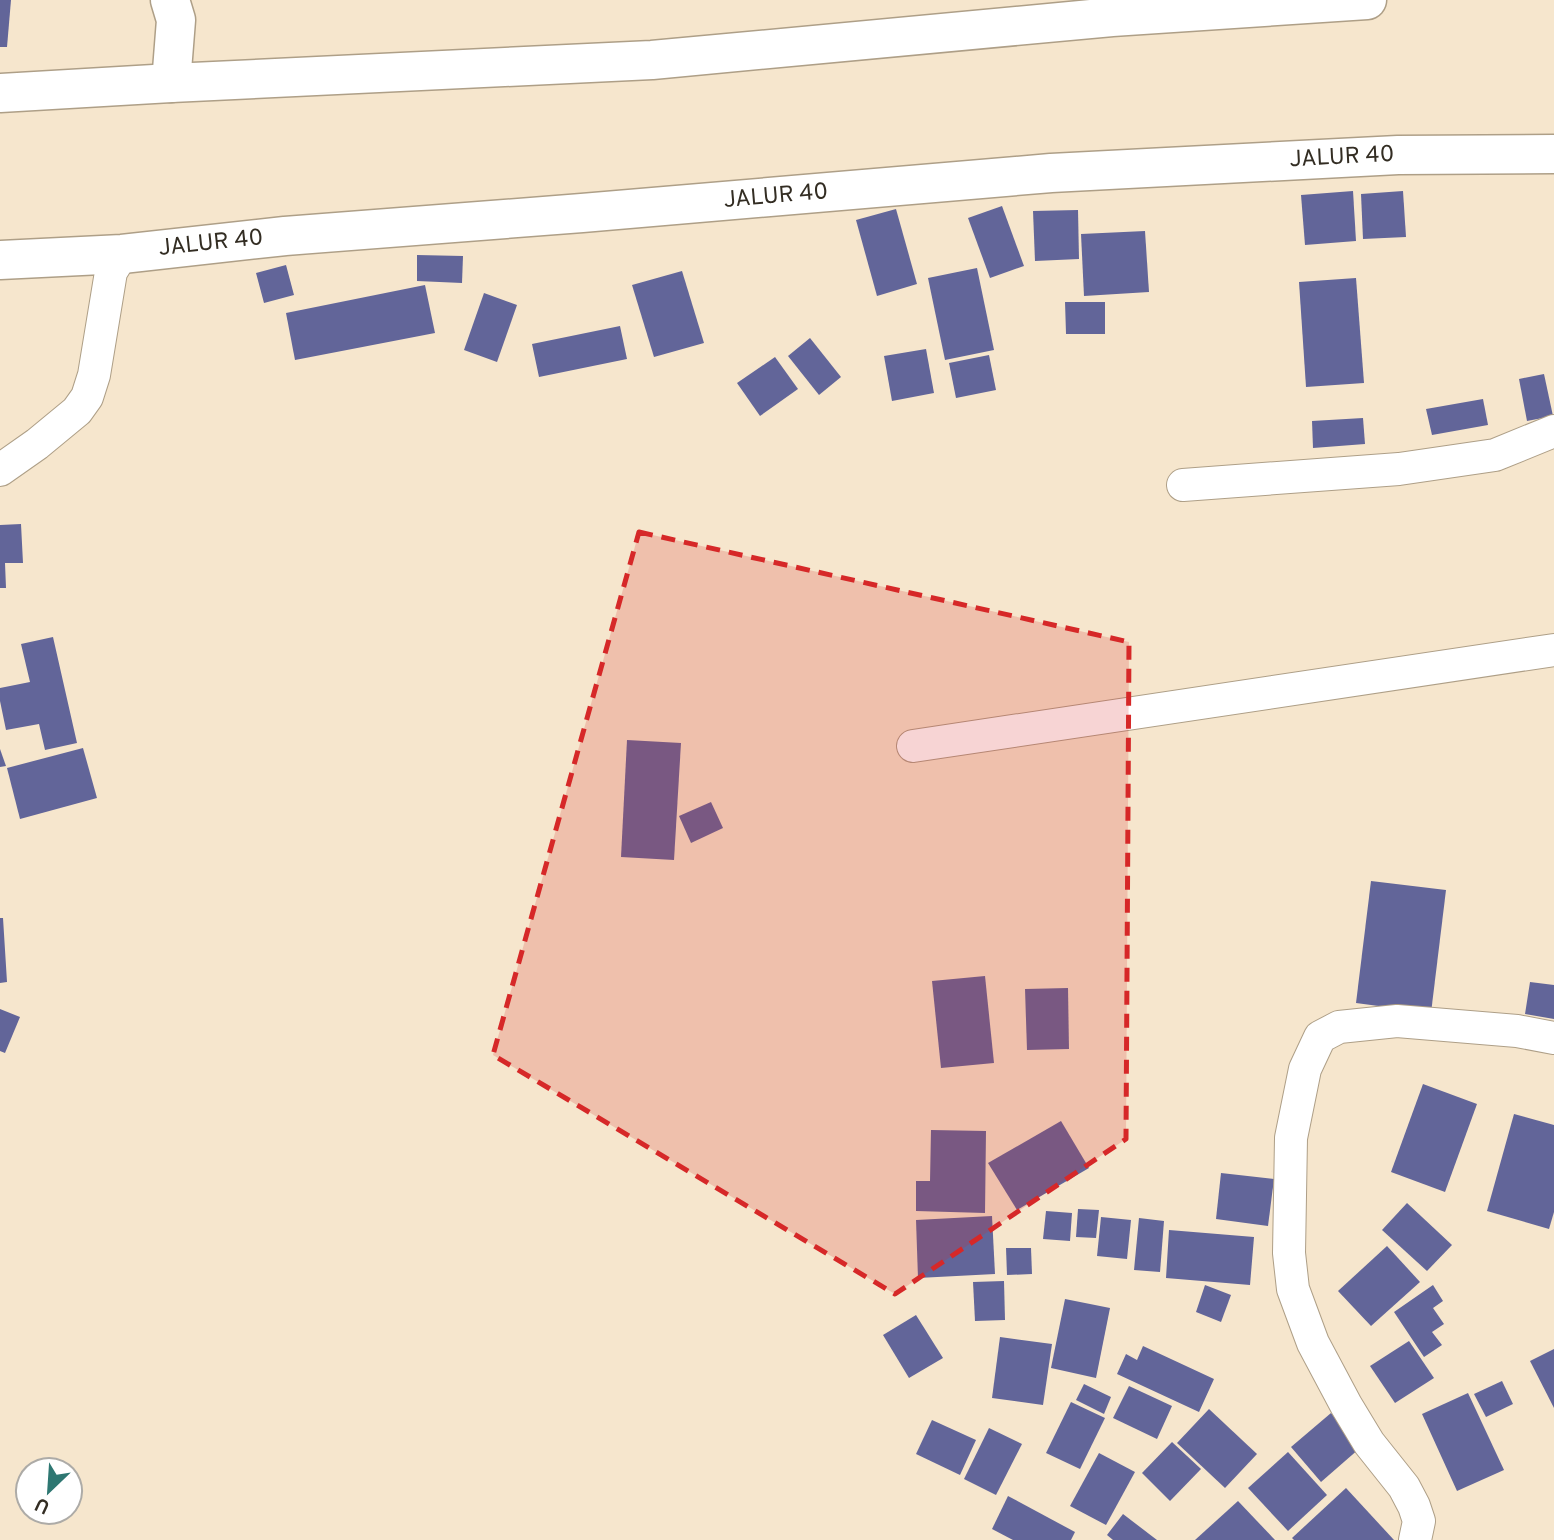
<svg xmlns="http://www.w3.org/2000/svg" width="1554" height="1540" viewBox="0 0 1554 1540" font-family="Overpass,sans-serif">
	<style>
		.building { fill: #626599 }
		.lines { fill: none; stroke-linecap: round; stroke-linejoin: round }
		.street-casing { stroke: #ae9f87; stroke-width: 34 }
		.secondary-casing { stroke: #ae9f87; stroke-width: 41 }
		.highway-casing { stroke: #ae9f87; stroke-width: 41 }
		.street { stroke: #fff; stroke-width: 32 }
		.secondary { stroke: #fff; stroke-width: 38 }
		.highway { stroke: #fff; stroke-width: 38 }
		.marked { fill: #d62828; fill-opacity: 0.2; stroke: #d62828; stroke-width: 5; stroke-dasharray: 14 9; stroke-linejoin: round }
		.labels { text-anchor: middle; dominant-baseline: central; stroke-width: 7; stroke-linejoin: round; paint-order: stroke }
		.street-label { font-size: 23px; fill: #332d23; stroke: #fff }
	</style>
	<rect width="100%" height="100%" fill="#f6e6cd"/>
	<g class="building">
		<path d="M0,0H11L7,47H0Z"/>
		<path d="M1353,191L1356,241L1305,245L1301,195Z"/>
		<path d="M1403,191L1406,237L1363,239L1361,194Z"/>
		<path d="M1002,206L1024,266L990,278L968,218Z"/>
		<path d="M896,209L917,284L877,296L856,220Z"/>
		<path d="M1078,210L1079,259L1035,261L1033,211Z"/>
		<path d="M1145,231L1149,292L1084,296L1081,234Z"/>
		<path d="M417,255L463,256L462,283L417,281Z"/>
		<path d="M286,265L294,295L264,303L256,273Z"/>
		<path d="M977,268L994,350L945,360L928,278Z"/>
		<path d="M682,271L704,343L654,357L632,285Z"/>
		<path d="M1356,278L1364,383L1306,387L1299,282Z"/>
		<path d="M425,285L435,333L295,360L286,313Z"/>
		<path d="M484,293L517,305L497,362L464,350Z"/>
		<path d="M1065,302H1105V334H1066Z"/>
		<path d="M620,326L627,359L539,377L532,344Z"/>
		<path d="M810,338L841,377L819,395L788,356Z"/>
		<path d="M926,349L934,393L892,401L884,356Z"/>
		<path d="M989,355L996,390L956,398L949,363Z"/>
		<path d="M775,357L798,389L760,416L737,383Z"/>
		<path d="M1544,374L1553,416L1527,421L1519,379Z"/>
		<path d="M1483,399L1488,425L1432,435L1426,409Z"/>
		<path d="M1363,418L1365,444L1313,448L1312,421Z"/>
		<path d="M21,524L23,563H5L6,588H0V525Z"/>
		<path d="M53,637L77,743L45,750L39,724L6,730L0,701V688L30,682L21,644Z"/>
		<path d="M627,740L681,743L674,860L621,857Z"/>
		<path d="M83,748L97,798L20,819L7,768Z"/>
		<path d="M0,749L6,766L0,767Z"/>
		<path d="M711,802L723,828L691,843L679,816Z"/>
		<path d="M1371,881L1446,890L1431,1013L1356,1003Z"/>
		<path d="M0,918H3L7,982L0,983Z"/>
		<path d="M985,976L994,1063L941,1068L932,981Z"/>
		<path d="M1530,982L1554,985V1019L1525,1014Z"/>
		<path d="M1068,988L1069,1049L1027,1050L1025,989Z"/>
		<path d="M0,1009L20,1017L5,1053L0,1051Z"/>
		<path d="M1423,1084L1477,1104L1445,1192L1391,1172Z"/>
		<path d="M1514,1114L1554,1125V1212L1549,1229L1487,1211Z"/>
		<path d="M1061,1121L1089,1168L1017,1210L988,1163Z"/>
		<path d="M931,1130L986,1131L985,1213L916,1211V1181H930Z"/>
		<path d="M1221,1173L1274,1179L1268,1226L1216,1219Z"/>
		<path d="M1407,1203L1452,1245L1427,1271L1382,1230Z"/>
		<path d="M1078,1209L1099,1210L1096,1238L1076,1237Z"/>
		<path d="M1046,1211L1072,1213L1070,1241L1043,1239Z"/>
		<path d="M992,1216L995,1274L918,1278L916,1220Z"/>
		<path d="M1101,1217L1131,1220L1127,1259L1097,1256Z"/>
		<path d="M1139,1218L1164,1221L1160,1272L1134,1270Z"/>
		<path d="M1169,1230L1254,1237L1250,1285L1166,1278Z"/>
		<path d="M1387,1246L1420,1282L1371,1326L1338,1291Z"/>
		<path d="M1006,1248H1031L1032,1274L1007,1275Z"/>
		<path d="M1004,1281L1005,1320L975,1321L973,1282Z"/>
		<path d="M1205,1285L1231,1295L1221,1322L1196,1312Z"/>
		<path d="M1433,1285L1443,1301L1433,1308L1444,1324L1432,1332L1442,1345L1424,1357L1394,1312Z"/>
		<path d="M1065,1299L1110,1308L1096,1378L1051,1368Z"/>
		<path d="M916,1315L943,1358L909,1378L883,1335Z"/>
		<path d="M1000,1337L1052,1344L1043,1405L992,1398Z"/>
		<path d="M1409,1341L1434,1378L1395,1403L1370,1366Z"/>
		<path d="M1143,1346L1214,1379L1199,1412L1117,1374L1126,1354L1137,1360Z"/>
		<path d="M1554,1349V1408L1530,1361Z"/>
		<path d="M1502,1381L1513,1404L1486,1417L1474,1394Z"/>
		<path d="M1084,1384L1111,1397L1104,1414L1076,1400Z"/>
		<path d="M1129,1386L1172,1406L1157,1439L1113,1418Z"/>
		<path d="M1468,1393L1504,1470L1457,1491L1422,1414Z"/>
		<path d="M1071,1402L1105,1418L1080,1469L1046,1453Z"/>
		<path d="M1209,1409L1257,1454L1225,1488L1177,1443Z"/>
		<path d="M1331,1413L1360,1448L1321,1482L1291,1447Z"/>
		<path d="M932,1420L976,1440L960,1475L916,1454Z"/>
		<path d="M989,1428L1022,1444L996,1495L964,1479Z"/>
		<path d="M1172,1442L1201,1469L1170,1501L1142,1473Z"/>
		<path d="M1288,1452L1327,1495L1288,1531L1248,1488Z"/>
		<path d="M1099,1453L1135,1472L1106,1525L1070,1506Z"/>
		<path d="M1346,1488L1394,1540H1294L1292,1538Z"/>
		<path d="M1008,1496L1075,1532L1071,1540H1013L992,1529Z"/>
		<path d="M1238,1501L1275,1540H1195Z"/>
		<path d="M1123,1514L1157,1540H1113L1107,1535Z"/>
	</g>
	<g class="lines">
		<g class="street-casing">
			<g id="street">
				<path d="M0,470L37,444L77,411L87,397L94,375L111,272L122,254"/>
				<path d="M1183,485L1399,469L1495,455L1554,431"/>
				<path d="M913,746L1554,650"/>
				<path d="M1415,1540L1419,1521L1414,1506L1404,1487L1369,1443L1346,1405L1313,1343L1293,1289L1289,1253L1291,1138L1305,1069L1320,1037L1339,1027L1397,1021L1517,1031L1554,1038"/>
			</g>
		</g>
		<g class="secondary-casing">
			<path id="secondary" d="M170,0L176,20L171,83"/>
		</g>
		<g class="highway-casing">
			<g id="highway">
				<path d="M0,93L171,83L652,60L1112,17L1367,0"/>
				<path d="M0,260L122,254L285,236L582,213L1051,173L1398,155L1554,154"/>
			</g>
		</g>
		<use href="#street" class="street"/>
		<use href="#secondary" class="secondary"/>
		<use href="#highway" class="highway"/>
	</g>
	<path class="marked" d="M639,532L1129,642L1126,1139L895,1294L493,1055Z"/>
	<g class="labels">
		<g class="street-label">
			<text transform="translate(1342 158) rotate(-3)">JALUR 40</text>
			<text transform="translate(776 197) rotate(-5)">JALUR 40</text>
			<text transform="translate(211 244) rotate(-6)">JALUR 40</text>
		</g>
	</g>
	<g transform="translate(49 1491) rotate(205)"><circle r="33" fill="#ffffff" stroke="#adaba7" stroke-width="2"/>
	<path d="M0-5L12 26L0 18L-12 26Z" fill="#2e7772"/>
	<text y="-10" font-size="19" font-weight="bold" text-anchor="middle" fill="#332d23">U</text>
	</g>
</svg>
